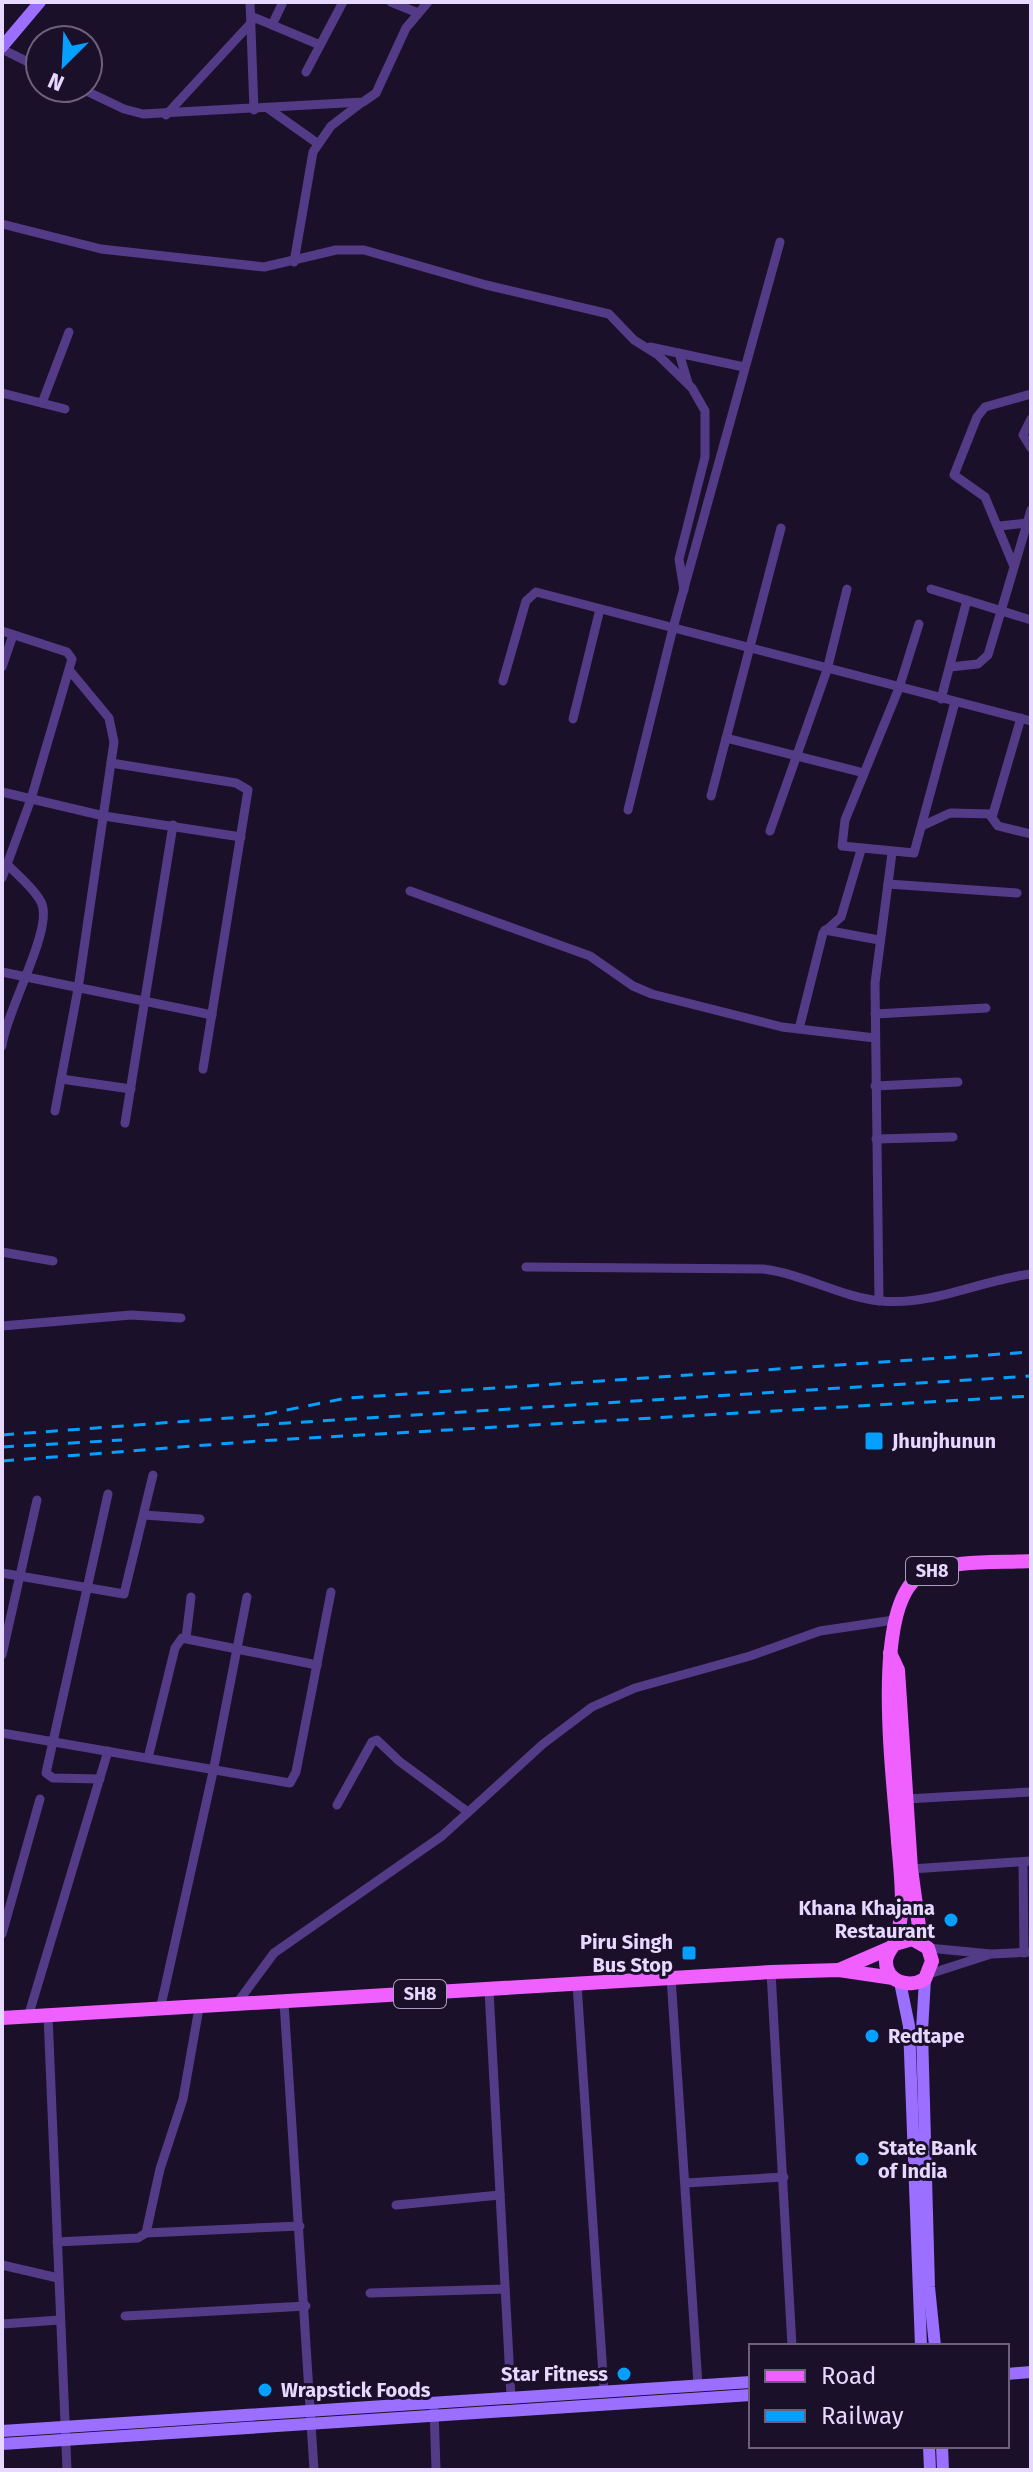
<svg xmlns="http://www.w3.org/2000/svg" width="1033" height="2472" viewBox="0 0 1033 2472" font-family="'Fira Sans',sans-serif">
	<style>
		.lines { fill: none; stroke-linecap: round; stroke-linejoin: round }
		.street { stroke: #543b87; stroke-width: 9 }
		.secondary { stroke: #9b6fff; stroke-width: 12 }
		.primary { stroke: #f05fff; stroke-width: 14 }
		.rail { stroke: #049fff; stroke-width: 3; stroke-dasharray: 12 10; stroke-linecap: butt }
		.poi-dot { fill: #049fff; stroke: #1b1029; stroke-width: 3 }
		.labels { text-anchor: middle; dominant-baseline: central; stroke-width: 6; stroke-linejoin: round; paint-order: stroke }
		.shield { fill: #1b1029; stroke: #aa9cbf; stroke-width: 2 }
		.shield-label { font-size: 18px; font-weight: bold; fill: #e7d8ff }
		.poi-label { font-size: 20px; font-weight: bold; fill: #e7d8ff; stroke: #1b1029; text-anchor: start }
	</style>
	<rect width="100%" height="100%" fill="#1b1029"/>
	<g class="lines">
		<g class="street">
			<path d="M250,2L254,110"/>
			<path d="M391,2L418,13"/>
			<path d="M251,16L320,45"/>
			<path d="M272,25L283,2"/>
			<path d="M2,49L40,68"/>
			<path d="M306,72L343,2"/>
			<path d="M80,88L124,109L143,114L363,102L376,93L406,28L428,2"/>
			<path d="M269,109L317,143"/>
			<path d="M166,115L251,23"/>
			<path d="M2,224L101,249L264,267L336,250H364L486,285L609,314L634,340L658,355L692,388L705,411V457L679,559L684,590"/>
			<path d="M294,262L313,152L331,126L361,103"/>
			<path d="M650,347L744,367"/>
			<path d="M679,353L688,383"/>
			<path d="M2,393L65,409"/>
			<path d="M42,403L69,332"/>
			<path d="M1031,419L1023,435L1031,448"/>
			<path d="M1000,526L1027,523"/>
			<path d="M1013,564L985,497L954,475L977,417L985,407L1031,394"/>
			<path d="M931,589L1031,620"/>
			<path d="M919,624L899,688L845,820L842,846L914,853L955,702"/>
			<path d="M2,631L67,652L72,659L31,799L2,878"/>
			<path d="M2,667L13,635"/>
			<path d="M950,667L978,664L988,655L1031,510"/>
			<path d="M503,681L526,601L536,592L1031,721"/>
			<path d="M941,699L967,600"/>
			<path d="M573,719L600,609"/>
			<path d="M726,738L864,773"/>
			<path d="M111,763L236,783L248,790L203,1069"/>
			<path d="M2,792L104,816L241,837"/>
			<path d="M711,796L781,528"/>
			<path d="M628,810L673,628L780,242"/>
			<path d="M990,815L998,826L1031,834"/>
			<path d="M922,826L950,813L993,814L1021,718"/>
			<path d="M770,831L827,670L847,589"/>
			<path d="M888,884L1017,893"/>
			<path d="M410,891L590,956L633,986L652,994L782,1027L875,1038"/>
			<path d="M825,930L879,940"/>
			<path d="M2,972L212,1015"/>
			<path d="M875,1014L986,1008"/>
			<path d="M799,1029L823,933L841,917L861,850"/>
			<path d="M2,1046C5,1013 55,927 41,902C34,888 18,876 7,864"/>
			<path d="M61,1079L131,1089"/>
			<path d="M875,1086L958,1082"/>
			<path d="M55,1111L78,989L114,742L109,718L71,672"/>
			<path d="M125,1123L173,825"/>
			<path d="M876,1139L953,1137"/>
			<path d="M2,1252L53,1261"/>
			<path d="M526,1267L763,1269C804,1274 840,1297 881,1301C933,1306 980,1280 1031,1274"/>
			<path d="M879,1301L875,983L892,853"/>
			<path d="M2,1326L131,1315L181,1318"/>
			<path d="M144,1515L200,1519"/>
			<path d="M2,1573L124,1594L153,1475"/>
			<path d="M186,1638L191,1597"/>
			<path d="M2,1655L37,1500"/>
			<path d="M2,1733L290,1783L296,1772L331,1592"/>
			<path d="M148,1758L175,1648L182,1638L317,1665"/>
			<path d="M100,1779L53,1778L46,1773L108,1494"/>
			<path d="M906,1799L1031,1792"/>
			<path d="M337,1805L372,1742L377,1740L399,1761L468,1812"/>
			<path d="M1023,1862L1024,1953"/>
			<path d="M911,1869L1031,1861"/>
			<path d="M2,1934L40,1799"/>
			<path d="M928,1948L991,1954L1031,1952"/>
			<path d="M771,1972L792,2346"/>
			<path d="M929,1974L988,1955"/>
			<path d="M671,1977L698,2385"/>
			<path d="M577,1984L604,2390"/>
			<path d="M489,1990L511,2397"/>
			<path d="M284,2002L314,2470"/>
			<path d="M235,2006L274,1953L442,1836L543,1744L592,1707L635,1688L750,1656L820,1631L894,1620"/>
			<path d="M160,2010L213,1772L247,1597"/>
			<path d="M48,2015L67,2470"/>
			<path d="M28,2017L108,1751"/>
			<path d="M686,2183L784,2177"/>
			<path d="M396,2205L500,2195"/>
			<path d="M146,2233L300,2226"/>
			<path d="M57,2242L138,2238L146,2233L160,2169L183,2099L199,2008"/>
			<path d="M2,2265L58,2278"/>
			<path d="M370,2293L505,2289"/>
			<path d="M125,2316L306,2306"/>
			<path d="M2,2324L60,2320"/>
			<path d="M434,2409L436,2470"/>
		</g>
		<g class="secondary">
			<path d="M2,47L40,2"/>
			<path d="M925,1979L922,2031L929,2287L935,2346"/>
			<path d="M900,1982L909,2026L921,2346"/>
			<path d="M1007,2374L1031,2372"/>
			<path d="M2,2431L751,2382"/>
			<path d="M2,2444L751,2395"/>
			<path d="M929,2446L930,2470"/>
			<path d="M942,2446L943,2470"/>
		</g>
		<g class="primary">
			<path d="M890,1653L898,1670L911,1869L921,1941"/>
			<path d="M895,1944L912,1939L928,1948L932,1961L925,1979C910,1988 885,1983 886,1960C887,1953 891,1950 894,1944C900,1934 901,1914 902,1903C902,1883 900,1862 898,1842C895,1788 868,1601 923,1574C954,1559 997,1563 1031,1561"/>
			<path d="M839,1970L890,1948"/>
			<path d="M2,2018L771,1972L839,1970L893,1978"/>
		</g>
		<g class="rail">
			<path d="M257,1425L1031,1376"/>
			<path d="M2,1435L256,1416L347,1398L1031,1352"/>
			<path d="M2,1447L122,1440"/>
			<path d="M2,1461L258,1441L1031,1396"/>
		</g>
	</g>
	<g class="poi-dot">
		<rect x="864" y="1431" width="20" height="20" rx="4"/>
		<circle cx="951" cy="1920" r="8"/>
		<rect x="681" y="1945" width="16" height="16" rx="4"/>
		<circle cx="872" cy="2036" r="8"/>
		<circle cx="862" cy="2159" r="8"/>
		<circle cx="624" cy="2374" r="8"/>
		<circle cx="265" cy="2390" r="8"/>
	</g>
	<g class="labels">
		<g class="shield">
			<rect x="906" y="1557" width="52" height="28" rx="6"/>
			<rect x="394" y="1980" width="52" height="28" rx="6"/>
		</g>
		<g class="shield-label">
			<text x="932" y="1571">SH8</text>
			<text x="420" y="1994">SH8</text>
		</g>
		<g class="poi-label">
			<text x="892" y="1441">Jhunjhunun</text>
			<text x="935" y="1908" text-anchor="end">Khana Khajana<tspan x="935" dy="23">Restaurant</tspan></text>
			<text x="673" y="1942" text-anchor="end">Piru Singh<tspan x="673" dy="23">Bus Stop</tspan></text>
			<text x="888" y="2036">Redtape</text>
			<text x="878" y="2148">State Bank<tspan x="878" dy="23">of India</tspan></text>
			<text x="608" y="2374" text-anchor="end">Star Fitness</text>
			<text x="281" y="2390">Wrapstick Foods</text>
		</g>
	</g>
	<rect width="1033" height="2472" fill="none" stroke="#e7d8ff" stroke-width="8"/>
	<rect x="749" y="2344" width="260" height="104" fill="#1b1029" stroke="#6d607f" stroke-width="2"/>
	<rect x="765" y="2370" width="40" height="12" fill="#f05fff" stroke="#6d607f" stroke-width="2"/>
	<text x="821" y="2384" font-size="24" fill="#e7d8ff">Road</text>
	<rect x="765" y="2410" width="40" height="12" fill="#049fff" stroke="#6d607f" stroke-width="2"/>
	<text x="821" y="2424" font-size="24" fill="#e7d8ff">Railway</text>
	<g transform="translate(64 64) rotate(204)"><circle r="38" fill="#1b1029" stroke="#6d607f" stroke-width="2"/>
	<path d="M0-6L14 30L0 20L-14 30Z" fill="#049fff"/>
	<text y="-12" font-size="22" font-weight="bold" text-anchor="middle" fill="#e7d8ff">N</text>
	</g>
</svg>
